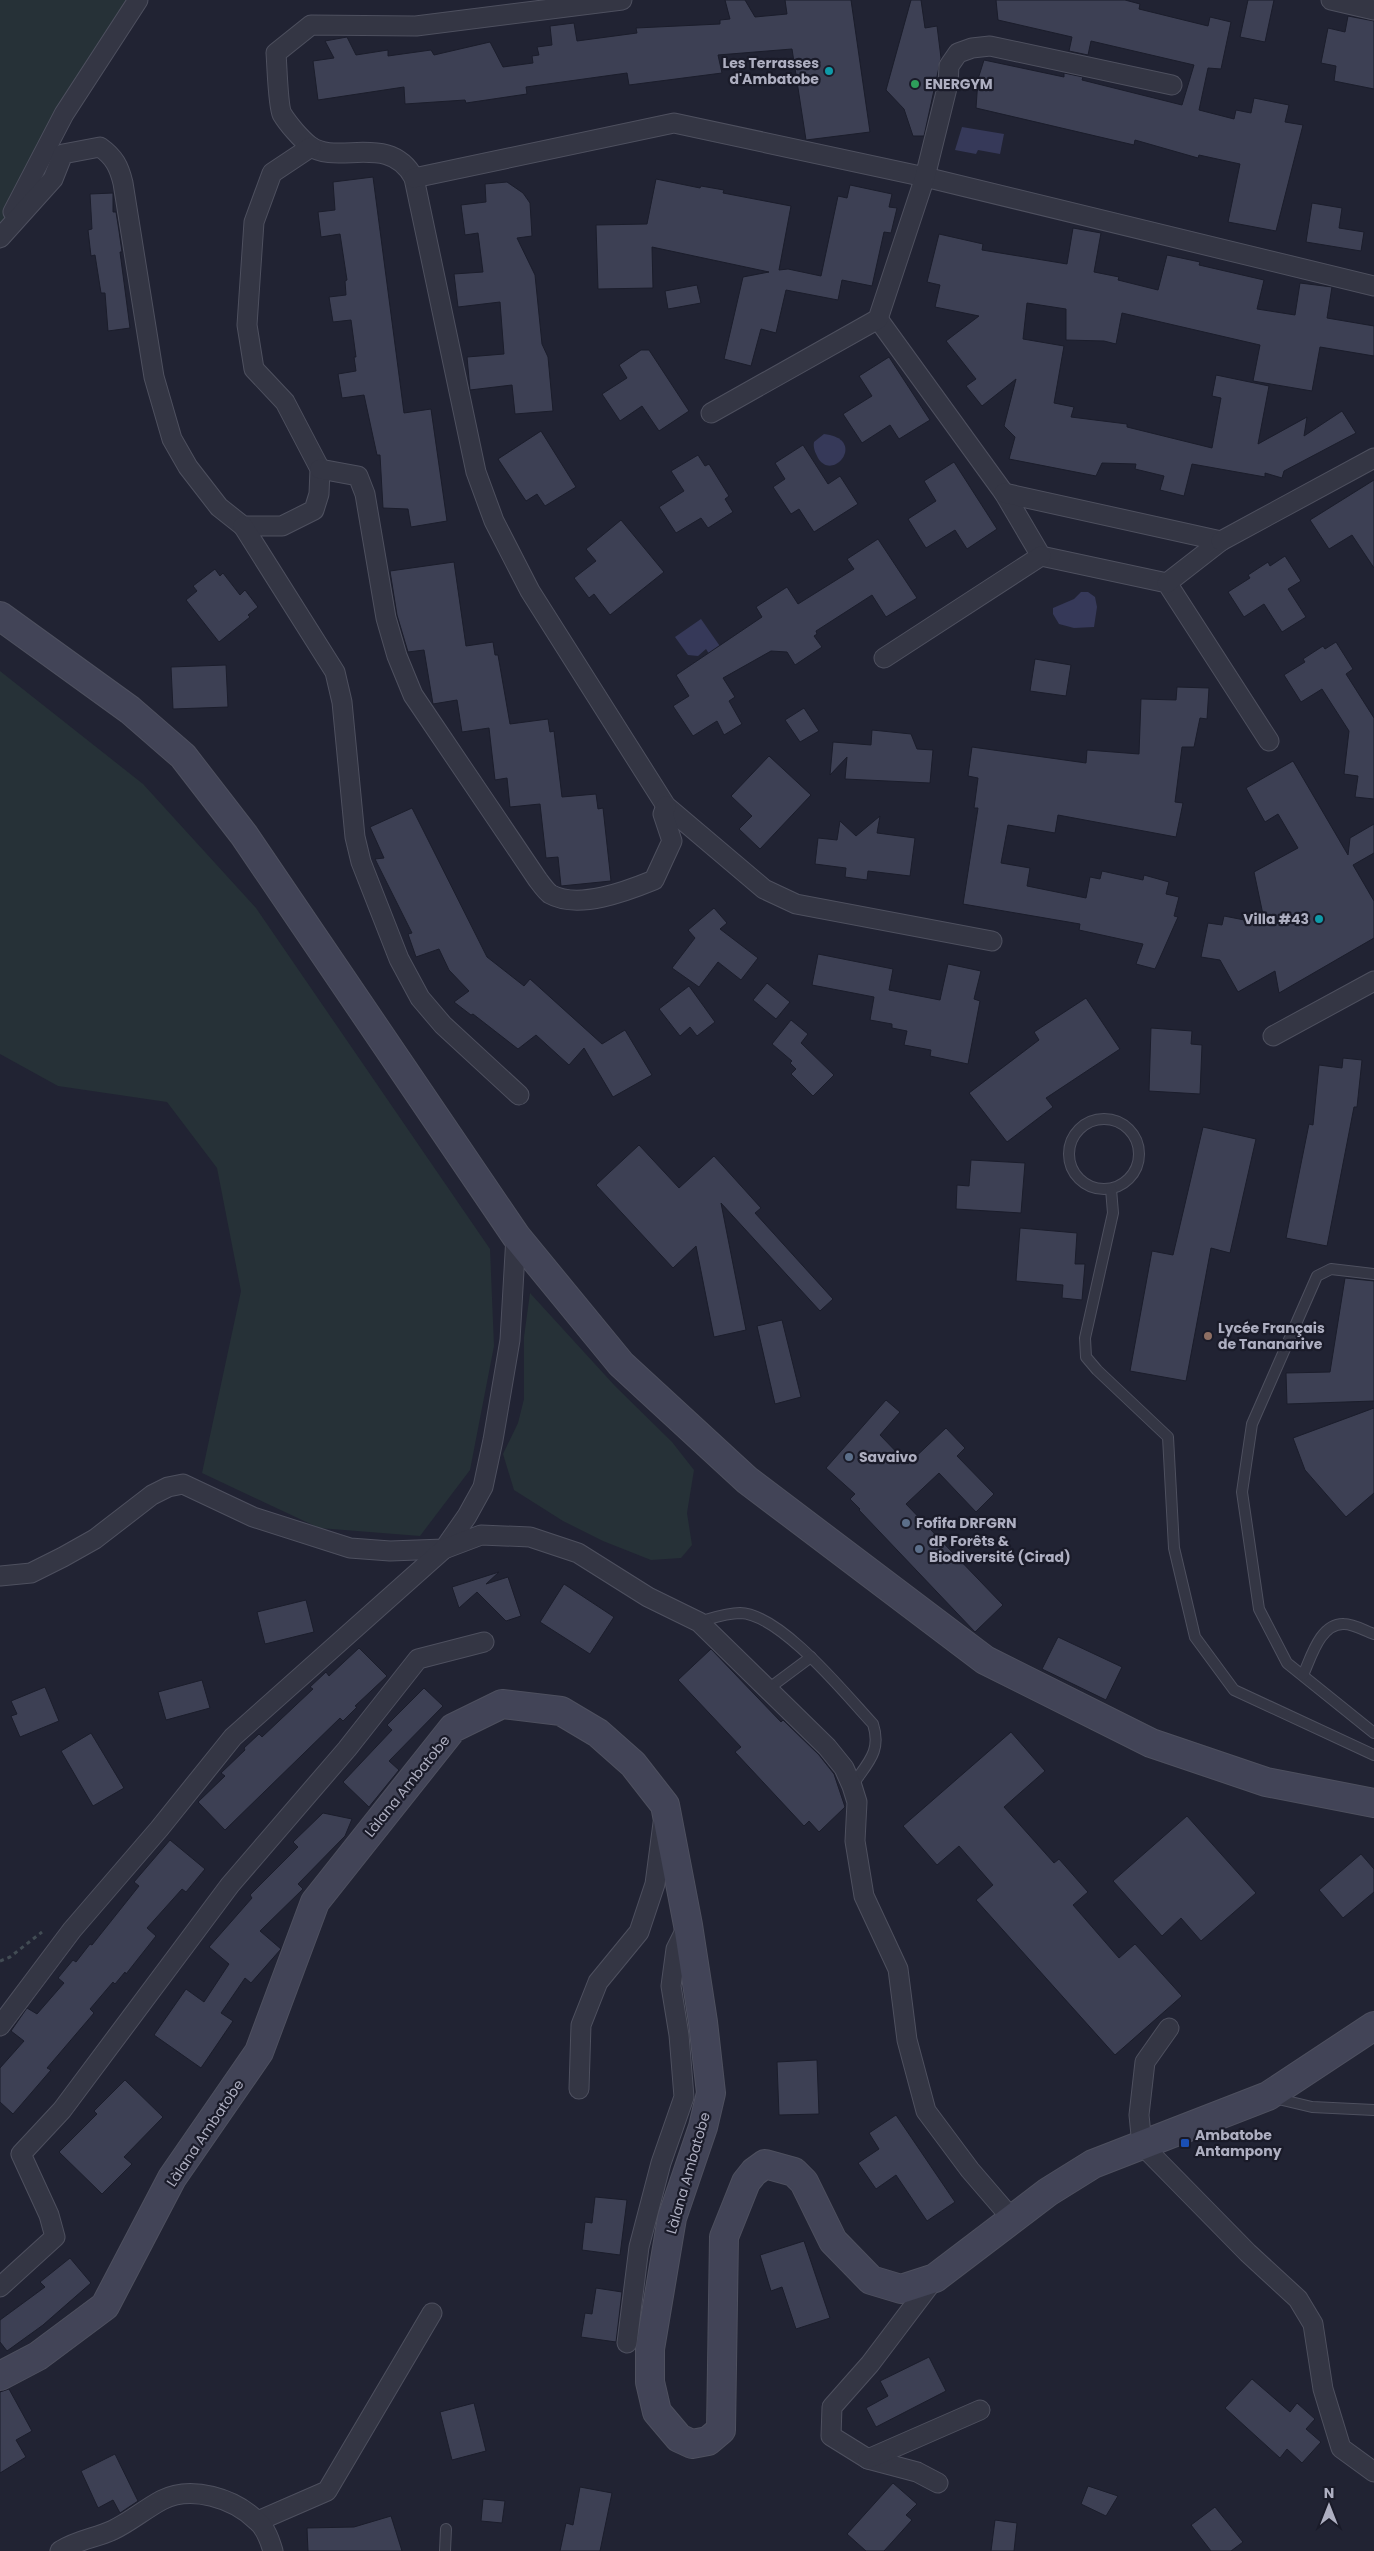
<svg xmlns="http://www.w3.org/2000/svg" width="1374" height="2551" viewBox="0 0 1374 2551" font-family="Poppins,sans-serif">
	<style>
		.green { fill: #263137 }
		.water { fill: #363959 }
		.building { fill: #3d4054; stroke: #1b1d2b }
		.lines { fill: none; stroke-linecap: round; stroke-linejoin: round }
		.lane-casing { stroke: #4e505f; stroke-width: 12 }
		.street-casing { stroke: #4e505f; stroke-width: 21 }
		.secondary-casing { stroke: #4e505f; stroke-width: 30 }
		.path { stroke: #424c54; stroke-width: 3; stroke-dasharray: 4 4; stroke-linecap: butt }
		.lane { stroke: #343644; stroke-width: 10 }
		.street { stroke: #343644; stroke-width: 19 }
		.secondary { stroke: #424457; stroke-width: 28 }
		.culture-dot { fill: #0f9aa8; stroke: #1a1b29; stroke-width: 2 }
		.leisure-dot { fill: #2e9e5b; stroke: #1a1b29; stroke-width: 2 }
		.education-dot { fill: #8d6e63; stroke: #1a1b29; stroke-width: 2 }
		.service-dot { fill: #5c6f8a; stroke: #1a1b29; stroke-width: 2 }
		.transit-dot { fill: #1a4fb4; stroke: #1a1b29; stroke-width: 2 }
		.labels { text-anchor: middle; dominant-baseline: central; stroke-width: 4.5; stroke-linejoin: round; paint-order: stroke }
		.poi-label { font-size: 14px; font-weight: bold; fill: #aeafc1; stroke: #1a1b29; text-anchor: start }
		.street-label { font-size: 14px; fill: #aeafc1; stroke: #1a1b29 }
	</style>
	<rect width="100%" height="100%" fill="#212333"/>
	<g class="green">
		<path d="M0,0H138L0,235Z"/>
		<path d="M0,671L143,784L256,908L490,1249L494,1346L470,1470L420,1536L319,1528L202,1473L241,1291L217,1168L167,1102L58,1086L0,1054Z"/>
		<path d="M530,1293L615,1386L672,1442L694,1470L687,1513L692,1545L681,1558L651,1560L603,1541L563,1521L514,1490L503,1454L518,1423L524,1399V1337Z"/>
	</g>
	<g class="water">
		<path d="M962,127L1004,134L1000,154L978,150L976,154L955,150Z"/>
		<path d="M824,434C868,439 833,483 818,458C815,452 813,448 814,442Z"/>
		<path d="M1081,592H1088L1095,597L1097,607L1094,627L1074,628L1059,624L1053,614V608L1074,599Z"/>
		<path d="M701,619L724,652L713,660L706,649L698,656L688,655L675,637Z"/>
	</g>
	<g class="building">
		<path d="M725,0H745L755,17L787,14L785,0H851L870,132L806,140L792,49L718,55L722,73L629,85L627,73L526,87L527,94L466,103L465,100L405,104L404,87L318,100L313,61L334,58L325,41L347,37L356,55L388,50V56L431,50L434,55L490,42L503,67L533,63L532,56L539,55L537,47L552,45L550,26L574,23L577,41L637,33L636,28L720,24V20L730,19Z"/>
		<path d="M911,0H921L925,28L937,26L941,58L924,136H913L904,109L886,90Z"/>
		<path d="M996,0H1125L1140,4L1139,9L1208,26L1210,17L1231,22L1221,69L1208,68L1199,110L1234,119L1236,110L1251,113L1254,98L1289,105L1285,122L1303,125L1276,231L1228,222L1240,164L1199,155L1198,158L1135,140L1134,145L976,108L978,79L984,60L1064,77V73L1083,77L1082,80L1182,105L1194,65L1091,41L1088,55L1069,51L1072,37L998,20Z"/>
		<path d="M1248,0H1274L1265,42L1240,37Z"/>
		<path d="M1348,16L1374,21V89L1334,81L1336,66L1321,63L1328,28L1345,32Z"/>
		<path d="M373,177L404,413L431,409L447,521L411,527L408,509L383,508L380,455H377L364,395L342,398L338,374L356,371L354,357H356L351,320L333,322L329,297L346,295L345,281L347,280L340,234L321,237L318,212L335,210L333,182Z"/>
		<path d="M656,179L700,188L701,186L724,190L723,193L791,206L779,270L788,269L821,276L838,196L847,198L850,185L892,194L889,207L897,208L891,233L884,232L872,286L842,280L838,300L786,290L776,333L761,329L751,366L724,359L743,277L769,272L652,247L653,288L598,289L596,225L647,224Z"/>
		<path d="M507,182L523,193L530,203L532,236L517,238L535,275L542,344L548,357L553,411L515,414L512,385L470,390L467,357L504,354L500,302L458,307L454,274L483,272L478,233L465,235L461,205L486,202L485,184Z"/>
		<path d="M113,193V212H116L119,231L122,252H120L130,328L108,331L105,293H101L95,255L91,256L88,230L92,229L90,194Z"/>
		<path d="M1312,203L1342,208L1339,228L1364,232L1361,251L1306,242Z"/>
		<path d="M1073,228L1101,233L1094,272L1119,277L1118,280L1158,290L1167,255L1200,262L1199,265L1264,280L1257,309L1295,315L1300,283L1332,287L1327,318L1374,326V356L1320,347L1312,391L1253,381L1260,345L1122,313L1116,344L1104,341L1066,340V309L1027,303L1023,339L1064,346L1054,403L1074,407L1071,417L1127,424V427L1212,448L1221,398L1212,396L1216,375L1269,386L1258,444L1307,417L1304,436L1342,411L1356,433L1284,471L1282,478L1265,473V477L1192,464L1184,496L1160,490L1164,476L1135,469L1136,464L1102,463L1096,476L1009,459L1015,437L1004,426L1016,379L982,406L966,386L976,379L946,341L979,316L935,307L940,285L927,282L939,234L983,244L982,250L1067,264Z"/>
		<path d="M697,285L701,303L668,309L665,291Z"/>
		<path d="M641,350H649L689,411L659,431L642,406L620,421L602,394L627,378L619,365Z"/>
		<path d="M889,357L930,420L899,439L890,425L862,443L843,414L872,396L859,376Z"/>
		<path d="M541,431L576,487L545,506L537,494L526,501L498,459Z"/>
		<path d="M803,445L828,484L840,476L858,504L814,532L799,509L791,514L773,487L785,479L775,463Z"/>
		<path d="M698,455L705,466L709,464L729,496L725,499L733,512L708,528L701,518L676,533L659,507L684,491L671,471Z"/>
		<path d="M954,462L997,529L967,549L955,530L926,548L908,519L936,501L924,481Z"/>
		<path d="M1374,480V568L1352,535L1329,549L1310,520Z"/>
		<path d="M621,520L664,572L610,615L594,594L589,598L574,578L596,561L586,549Z"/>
		<path d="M878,539L917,598L886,617L872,595L816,631L817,634L814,636L822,647L795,665L787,652L771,651L723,678L735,697L729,701L742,724L724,735L717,721L693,736L673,706L689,696L676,675L762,617L756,607L787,587L798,604L854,569L847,559Z"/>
		<path d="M1285,556L1301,581L1288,589L1306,617L1282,632L1264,604L1244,617L1228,592L1250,578L1248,575L1268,562L1270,566Z"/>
		<path d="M454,562L466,646L493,642L495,655H498L510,724L548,719L550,732L554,731L562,797L596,794L598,809L603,808L611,881L561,886L558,857L546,858L540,804L510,807L507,778L495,780L489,728L462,732L457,700L433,704L424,650L408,652L397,615L390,571Z"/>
		<path d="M215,569L220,576L223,573L240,595L245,590L258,607L248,615L250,617L219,642L186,600L197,591L193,586Z"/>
		<path d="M1336,642L1353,669L1346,674L1374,718V799L1355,797L1358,776L1344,774L1349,731L1322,689L1301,702L1284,675L1305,662L1303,659L1323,646L1325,649Z"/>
		<path d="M1035,659L1071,665L1066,696L1030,691Z"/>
		<path d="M226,665L228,707L173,709L171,667Z"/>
		<path d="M1177,687L1209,688L1207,719L1200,718L1194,747H1182L1175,802L1183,803L1176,837L1058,815L1055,833L1008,825L1001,863L1030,868L1027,886L1086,898L1090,877L1100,879L1102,871L1143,880L1144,875L1169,882L1166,894L1179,897L1174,916L1178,917L1155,969L1136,964L1143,944L1079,930L1080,924L963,904L978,808H974L978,778L968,776L972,747L1086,763L1087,750L1139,754L1141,699L1176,700Z"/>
		<path d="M804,708L819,731L800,742L785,720Z"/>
		<path d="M872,730L911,734L917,749L933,750L930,783L845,779L847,757L830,775L833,742L871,745Z"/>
		<path d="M769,756L811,795L760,849L739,829L752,816L731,796Z"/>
		<path d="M1293,761L1348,855L1350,838L1374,824V853L1353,865L1374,901V938L1279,993L1275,971L1238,992L1220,960L1201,957L1208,923L1222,925L1224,916L1265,924L1254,872L1298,848L1278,814L1265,822L1246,788Z"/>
		<path d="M412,808L487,957L524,986L530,979L602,1044L625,1030L652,1075L613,1097L584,1048L569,1065L536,1035L518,1049L473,1014L471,1015L454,1002L469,991L449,970L439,949L416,957L408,934L412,933L375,859L384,858L370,827Z"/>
		<path d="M880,816L877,833L915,838L910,876L868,871L867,880L845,877L846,868L815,864L818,838L837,840L840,821L856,836Z"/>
		<path d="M714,908L727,923L720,929L758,958L741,980L718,962L699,987L672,968L695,938L688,930Z"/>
		<path d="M818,954L893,969L889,990L940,1000L948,964L981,971L974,999L980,1001L968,1064L930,1056L931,1050L904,1045L907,1031L892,1028V1024L870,1020L874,997L812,985Z"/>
		<path d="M767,983L790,1002L776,1019L753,1000Z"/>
		<path d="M689,986L715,1022L697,1036L690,1027L680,1036L659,1009Z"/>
		<path d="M1086,998L1120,1049L1046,1098L1053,1107L1007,1142L969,1093L1039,1040L1034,1032Z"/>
		<path d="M791,1020L808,1034L801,1043L834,1075L813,1096L791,1074L796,1069L790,1063L792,1061L772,1044Z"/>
		<path d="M1151,1028L1192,1031L1191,1044L1202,1045L1200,1094L1149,1091Z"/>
		<path d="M1343,1058L1362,1060L1357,1107H1354L1327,1246L1286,1238L1309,1124L1313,1125L1319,1065L1342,1068Z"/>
		<path d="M1203,1127L1256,1139L1230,1253L1211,1248L1186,1381L1130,1371L1152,1251L1173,1255Z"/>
		<path d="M639,1145L679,1188L714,1156L761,1208L755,1213L833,1299L820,1311L721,1203L746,1330L714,1337L696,1246L673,1268L596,1185Z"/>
		<path d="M971,1160L1025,1163L1021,1213L956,1209L957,1185L969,1186Z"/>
		<path d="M1020,1228L1077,1233L1075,1264H1085L1082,1300L1062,1298L1063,1285L1016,1281Z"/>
		<path d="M1345,1278L1374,1281V1401L1287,1404L1286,1373L1330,1372Z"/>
		<path d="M782,1320L801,1397L775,1404L757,1326Z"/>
		<path d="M886,1400L900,1412L880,1435L908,1464L946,1428L965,1448L957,1456L994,1494L976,1512L939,1473L906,1504L1003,1605L975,1632L859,1510L860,1509L850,1499L855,1494L826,1468Z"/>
		<path d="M1374,1408V1493L1346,1517L1305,1470L1293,1438Z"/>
		<path d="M499,1572L486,1584L508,1577L521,1616L506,1621L477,1592L459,1608L452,1587Z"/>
		<path d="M564,1584L614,1617L590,1654L540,1622Z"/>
		<path d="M306,1600L314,1632L265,1644L257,1612Z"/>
		<path d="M1058,1637L1122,1667L1106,1700L1042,1669Z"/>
		<path d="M359,1648L387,1676L355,1706L357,1707L343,1721L340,1718L225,1830L198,1802L225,1776L221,1773L245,1750L244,1748L259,1734L262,1737L313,1689L310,1687L326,1672L329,1676Z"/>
		<path d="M711,1649L781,1722L783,1720L819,1755L834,1774L845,1807L819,1832L809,1821L804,1826L735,1752L741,1747L678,1680Z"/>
		<path d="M202,1680L210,1708L166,1720L158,1692Z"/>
		<path d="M45,1687L59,1721L20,1737L11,1716L17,1714L11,1701Z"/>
		<path d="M424,1688L443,1706L389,1761L399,1770L369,1807L343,1782L392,1730L387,1725Z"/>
		<path d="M1011,1732L1045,1771L1004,1807L1054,1863L1059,1859L1088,1892L1073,1905L1119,1958L1135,1944L1182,1996L1115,2055L976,1900L993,1885L959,1846L937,1865L903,1826Z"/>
		<path d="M91,1733L124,1788L93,1806L61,1751Z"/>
		<path d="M323,1813L352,1819L345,1836L298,1884L303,1889L260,1931L281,1949L251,1983L245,1978L221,2013L233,2021L201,2068L154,2035L186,1989L204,2002L229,1964L209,1947L252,1898L250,1895L298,1847L293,1842Z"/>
		<path d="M1187,1816L1256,1893L1201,1941L1181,1918L1162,1936L1113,1881Z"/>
		<path d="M170,1840L205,1869L186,1892L182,1889L147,1928L156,1936L126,1974L125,1972L115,1984L113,1982L90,2009L94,2013L47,2068L51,2070L13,2114L0,2102V2068L24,2041L11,2031L27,2008L37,2014L64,1983L58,1978L73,1960L76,1962L90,1944L92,1945L139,1886L134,1882Z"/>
		<path d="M1361,1854L1374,1869V1892L1343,1918L1319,1890Z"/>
		<path d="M817,2060L819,2114L779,2115L777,2062Z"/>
		<path d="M125,2080L163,2117L124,2157L132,2164L102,2194L59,2152L97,2114L94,2111Z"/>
		<path d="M896,2115L955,2202L927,2221L896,2175L876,2189L858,2163L879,2149L869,2133Z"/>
		<path d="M595,2197L627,2200L620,2255L582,2250L585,2222L592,2223Z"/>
		<path d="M804,2241L830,2318L796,2329L782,2287L771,2291L760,2255Z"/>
		<path d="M70,2258L91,2283L43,2325L7,2351L0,2342V2320L45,2287L40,2282Z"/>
		<path d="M596,2288L622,2292L616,2342L581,2337L585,2313L592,2314Z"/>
		<path d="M929,2357L946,2391L876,2427L866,2408L888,2396L880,2381Z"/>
		<path d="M1252,2379L1290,2412L1297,2403L1315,2419L1306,2429L1321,2442L1302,2463L1287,2449L1280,2458L1225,2408Z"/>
		<path d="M9,2389L32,2431L16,2440L26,2457L0,2473V2392Z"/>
		<path d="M474,2403L486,2451L452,2460L440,2412Z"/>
		<path d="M115,2454L138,2501L120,2513L113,2500L98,2508L81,2471Z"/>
		<path d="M893,2483L917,2504L906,2515L912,2520L884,2551H866L847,2534Z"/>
		<path d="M1088,2486L1118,2496L1106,2516L1081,2504Z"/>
		<path d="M580,2487L612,2493L600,2551H560L566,2523L573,2525Z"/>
		<path d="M483,2499L505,2501L502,2523L481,2521Z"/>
		<path d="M1215,2507L1243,2542L1231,2551H1211L1191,2525Z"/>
		<path d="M391,2516L402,2551H308L307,2528L354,2527Z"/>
		<path d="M995,2520L1017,2523L1014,2551H991Z"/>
	</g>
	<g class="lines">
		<g class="lane-casing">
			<g id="lane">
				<circle cx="1104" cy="1154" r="35"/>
				<path d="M1111,1189L1113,1213L1085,1338L1086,1357L1097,1370L1168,1437L1174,1548L1195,1637L1234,1690L1374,1755"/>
				<path d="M1374,1274L1331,1269L1317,1276L1252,1424L1242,1492L1259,1609L1287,1663L1374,1733"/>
				<path d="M699,1622C713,1618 726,1613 740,1613C781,1614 846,1695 873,1724C882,1752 867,1763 852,1786"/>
				<path d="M1303,1675C1311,1658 1320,1623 1344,1624C1354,1624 1365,1631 1374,1634"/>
				<path d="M768,1689L811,1657"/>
				<path d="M1274,2098L1312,2107L1374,2110"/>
				<path d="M445,2551L446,2529"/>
			</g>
		</g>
		<g class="street-casing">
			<g id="street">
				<path d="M622,0L416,26L311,25L276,53C277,65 278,106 282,114C288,124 301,139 310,146C337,166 390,132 414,178L476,472L494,521L530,591L666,806L764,889L796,904L992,941"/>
				<path d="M1331,0L1374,10"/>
				<path d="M414,178L674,123L925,177L1374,286"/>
				<path d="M13,212L64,114L138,0"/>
				<path d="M0,238L53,179L63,154L100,147C114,157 119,166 123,183L154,377L172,439L188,467L219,507L243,526H282L314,510L319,494L320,469L285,402L254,369L247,325L254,222L272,173L311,147"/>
				<path d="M878,319L1004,493L1041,556L1167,583L1269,741"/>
				<path d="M711,413L878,319L925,177L948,84L949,66L958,53L972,48L990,46L1172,85"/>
				<path d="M320,469L358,476L365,494L386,618L397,656L413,695L538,880C541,884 546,891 550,894C578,910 627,891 654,880L672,841L663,814L666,806"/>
				<path d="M1004,493L1221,541L1167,583"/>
				<path d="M243,526L335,672L342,702L355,837L361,862L399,959L420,998L443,1025L519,1095"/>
				<path d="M1221,541L1374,458"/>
				<path d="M884,658L1041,556"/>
				<path d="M1273,1036L1374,981"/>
				<path d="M0,1576L31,1573L63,1557L95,1539L152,1495L168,1487L183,1484L253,1517L350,1548L390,1551L444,1549L467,1516L483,1487L493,1440L510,1340L516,1236"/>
				<path d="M0,2026L72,1930L159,1829L233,1737L444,1549L481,1535L530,1537L578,1553L648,1597L699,1622L827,1747L844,1768L852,1786L857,1802L855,1841L864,1896L898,1969L907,2040L926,2111L970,2170L1013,2220"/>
				<path d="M1169,2028L1145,2062L1139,2115L1142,2145L1248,2253L1298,2299L1313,2324L1323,2389L1341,2448L1374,2472"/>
				<path d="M579,2089L581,2025L598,1982L639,1932L655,1884L663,1823"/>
				<path d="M935,2278L870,2364L832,2407L831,2436L868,2459L917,2472L938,2483"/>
				<path d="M0,2287L55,2237L49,2215L21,2154L62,2110L230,1885L347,1749L418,1659L484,1642"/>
				<path d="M627,2343L639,2247L661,2163L684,2097L679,2035L671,1986L676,1949L688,1925"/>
				<path d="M868,2459L980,2410"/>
				<path d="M258,2521L327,2491L432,2313"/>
				<path d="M60,2551C76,2540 96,2538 113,2530C130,2522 145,2509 162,2500C191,2485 234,2498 257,2521C266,2528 270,2541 273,2551"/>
			</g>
		</g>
		<g class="secondary-casing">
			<g id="secondary">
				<path d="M0,616L130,710L183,756L244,835L516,1236L621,1364L747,1480L985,1660L1151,1743L1266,1782L1374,1803"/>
				<path d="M0,2376L38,2356L105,2306L172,2178L259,2052L315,1902L453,1728L502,1704L561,1711L598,1733L633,1764L665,1805L688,1925L703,2022L711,2093L703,2127L672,2218L650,2349V2382L657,2412L679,2438L692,2444L708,2441L721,2430L724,2237L746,2182L754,2172L765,2164L794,2172L804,2182L833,2241L871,2280L901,2289L935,2278L1048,2192L1093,2164L1268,2096L1374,2026"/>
			</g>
		</g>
		<path class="path" d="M0,1961L10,1957L42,1932"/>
		<use href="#lane" class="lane"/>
		<use href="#street" class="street"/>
		<use href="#secondary" class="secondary"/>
	</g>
	<g class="culture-dot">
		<circle cx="829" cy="71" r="5"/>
		<circle cx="1319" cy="919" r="5"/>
	</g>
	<circle class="leisure-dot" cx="915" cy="84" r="5"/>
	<circle class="education-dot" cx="1208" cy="1336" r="5"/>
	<g class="service-dot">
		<circle cx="849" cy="1457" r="5"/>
		<circle cx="906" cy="1523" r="5"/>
		<circle cx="919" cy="1549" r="5"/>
	</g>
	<rect class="transit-dot" x="1180" y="2138" width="10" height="10" rx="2.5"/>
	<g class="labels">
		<g class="poi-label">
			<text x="819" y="63" text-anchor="end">Les Terrasses<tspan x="819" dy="16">d'Ambatobe</tspan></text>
			<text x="925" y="84">ENERGYM</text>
			<text x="1309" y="919" text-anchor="end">Villa #43</text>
			<text x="1218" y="1328">Lycée Français<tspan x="1218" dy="16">de Tananarive</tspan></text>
			<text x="859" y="1457">Savaivo</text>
			<text x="916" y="1523">Fofifa DRFGRN</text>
			<text x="929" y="1541">dP Forêts &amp;<tspan x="929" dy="16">Biodiversité (Cirad)</tspan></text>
			<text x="1195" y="2135">Ambatobe<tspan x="1195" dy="16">Antampony</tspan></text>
		</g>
		<g class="street-label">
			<text transform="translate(407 1786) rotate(-51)">Làlana Ambatobe</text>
			<text transform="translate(205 2133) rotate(-56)">Làlana Ambatobe</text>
			<text transform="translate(688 2173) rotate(-74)">Làlana Ambatobe</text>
		</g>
	</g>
	<g transform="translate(1329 2506)" stroke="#1a1b29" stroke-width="4" paint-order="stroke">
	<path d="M0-4L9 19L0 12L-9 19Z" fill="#aeafc1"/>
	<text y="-8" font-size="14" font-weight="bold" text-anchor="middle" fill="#aeafc1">N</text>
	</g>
</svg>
